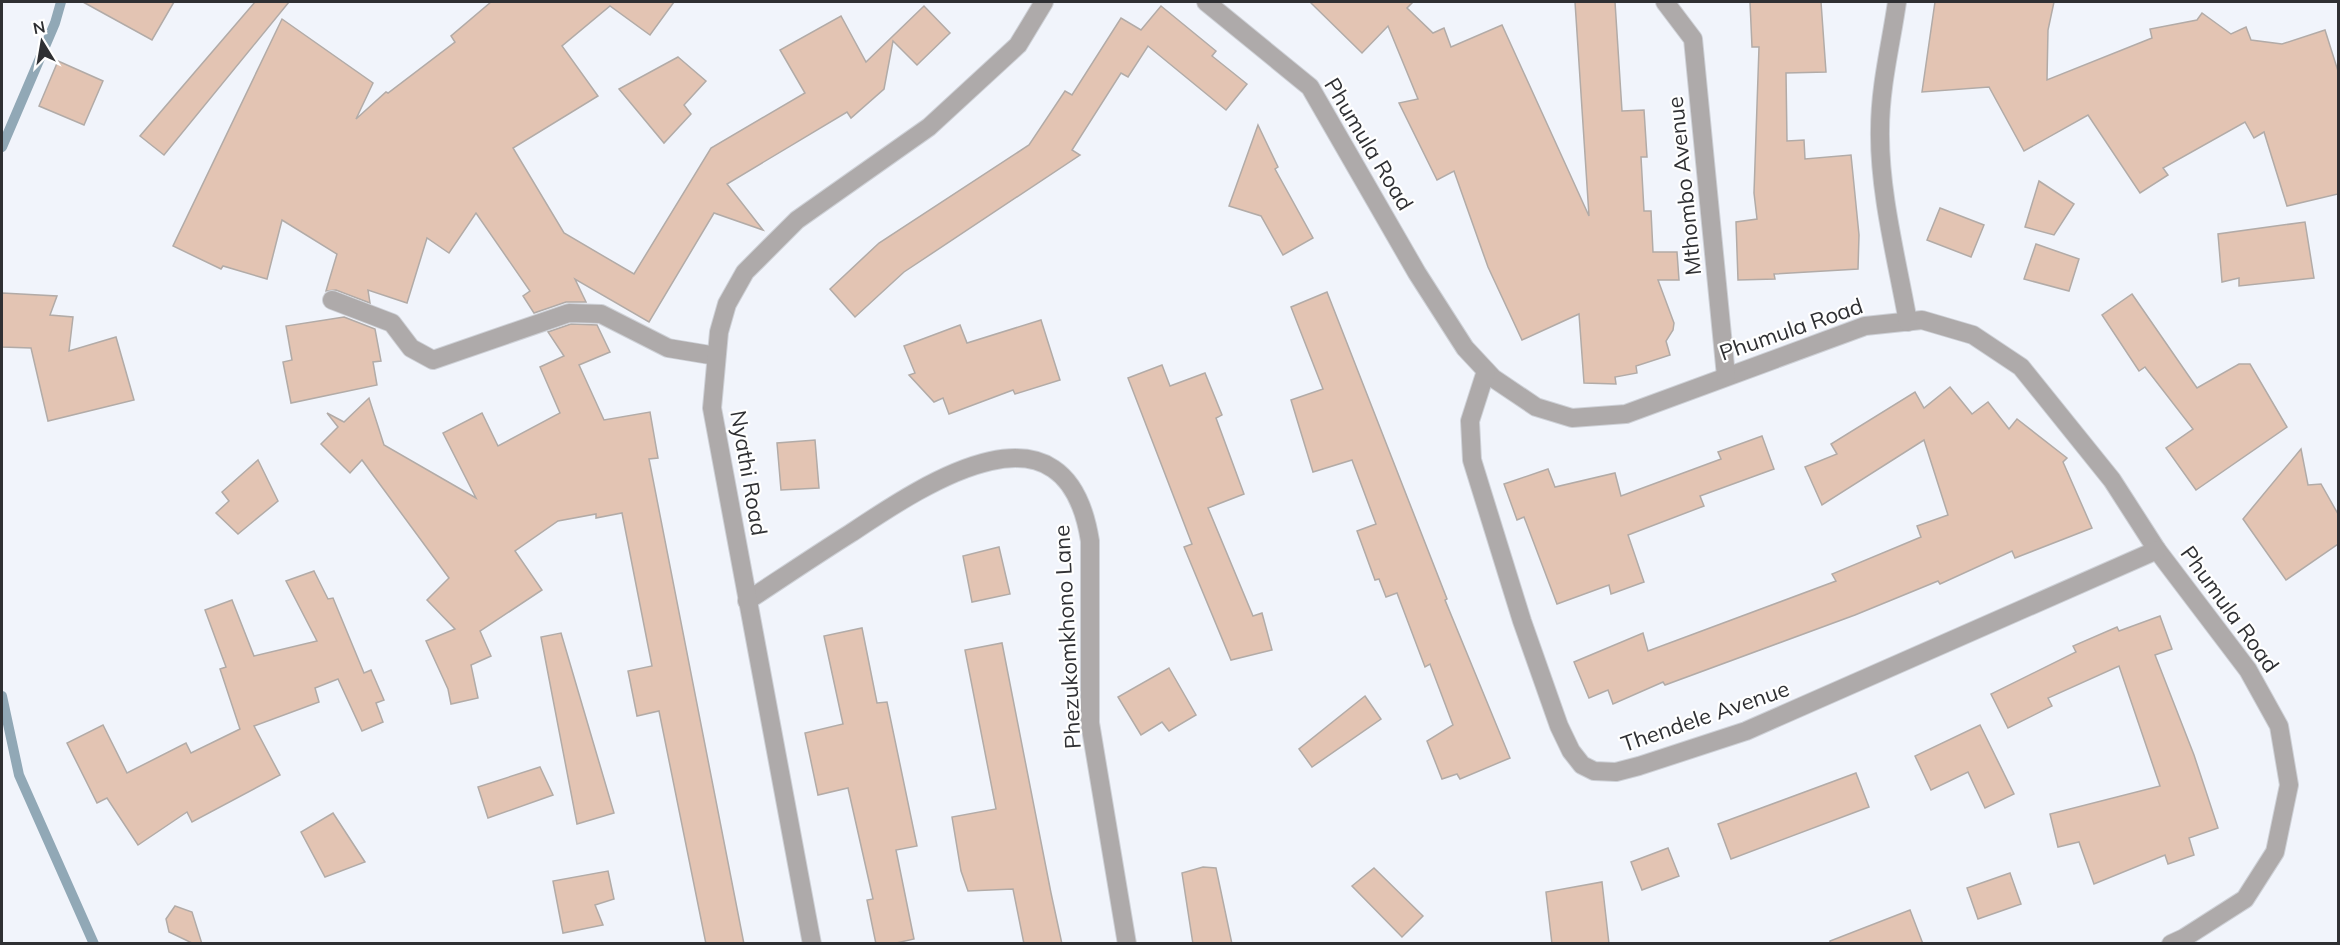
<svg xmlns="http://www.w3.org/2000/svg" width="2340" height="945" viewBox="0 0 2340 945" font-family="Mulish,sans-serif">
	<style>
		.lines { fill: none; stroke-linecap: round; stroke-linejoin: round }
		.stream { stroke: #91a8b6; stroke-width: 10 }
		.building { fill: #e3c4b3; stroke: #b2aba7; stroke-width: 1.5 }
		.street-casing { stroke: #ced1d7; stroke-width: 20 }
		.street { stroke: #aeaaaa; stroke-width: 18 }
		.labels { text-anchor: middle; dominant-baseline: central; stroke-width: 4.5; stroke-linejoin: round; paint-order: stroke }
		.street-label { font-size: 22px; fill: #2f3033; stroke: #fff }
	</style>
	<rect width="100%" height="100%" fill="#f1f4fb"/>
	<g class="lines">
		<g class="stream">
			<path d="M2,147L55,23L61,2"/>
			<path d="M2,696L19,775L94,944"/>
		</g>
	</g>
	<g class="building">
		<path d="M83,2H174L152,40Z"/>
		<path d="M255,2H289L164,155L140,136Z"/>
		<path d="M491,2H674L650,35L610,6L562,46L598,96L513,148L564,233L634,274L711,148L805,93L780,50L841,16L866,62L924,6L950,33L917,65L893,41L884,89L851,118L847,112L727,184L763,230L714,213L649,322L575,279L586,302H566L534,313L523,296L530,291L476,213L449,253L427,238L407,303L368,290L370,303L336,290L326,291L337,254L282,220L267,279L223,266L221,269L173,246L282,19L373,83L356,119L386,92L388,93L455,42L451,36Z"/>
		<path d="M1310,2H1413L1407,8L1433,33L1444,28L1451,47L1502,25L1589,216L1575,2H1615L1622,111L1644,110L1647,157H1641L1644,211H1651L1653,252H1677L1679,280H1658L1674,323L1673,330L1666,341L1670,355L1636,366L1637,373L1615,377L1616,384L1584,383L1579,314L1522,340L1488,267L1454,171L1437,180L1399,103L1418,99L1388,26L1362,53Z"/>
		<path d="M1750,2H1821L1826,72L1786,73L1787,141L1804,140L1805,159L1851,155L1859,235L1858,269L1774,274L1775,279L1738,280L1736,222L1757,219L1754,193L1759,47H1752Z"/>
		<path d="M1935,2H2054L2048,30L2047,80L2152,38L2150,29L2197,20L2202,13L2231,34L2246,27L2251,40L2282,44L2325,30L2338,71V194L2287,206L2264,132L2254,138L2245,122L2163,168L2168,175L2140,193L2088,115L2024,151L1989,87L1922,92Z"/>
		<path d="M1161,6L1216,51L1212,56L1247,84L1226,110L1148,46L1128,77L1121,73L1072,150L1080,155L904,272L855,317L830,289L879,243L1029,145L1065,91L1072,95L1121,18L1141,30Z"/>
		<path d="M678,57L706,81L684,105L691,114L664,143L619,89Z"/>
		<path d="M58,61L103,81L84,125L39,106Z"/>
		<path d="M1258,125L1278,167L1275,169L1313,238L1283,255L1261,216L1229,206Z"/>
		<path d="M2039,181L2074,204L2054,235L2025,227Z"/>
		<path d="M1940,208L1984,225L1971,257L1927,240Z"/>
		<path d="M2305,222L2314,278L2239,286V278L2222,282L2218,234Z"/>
		<path d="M2036,244L2079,259L2069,291L2024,279Z"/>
		<path d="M1327,292L1447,599L1445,600L1510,758L1460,779L1457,774L1442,779L1427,741L1453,725L1430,664L1425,667L1397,593L1386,597L1379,579L1375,580L1357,531L1376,524L1352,460L1313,472L1291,400L1323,389L1291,307Z"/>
		<path d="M2,293L57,296L50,315L73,317L69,351L116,337L134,400L48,421L31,348L2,347Z"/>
		<path d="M2132,294L2197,388L2239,364H2250L2287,427L2196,490L2166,448L2193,429L2145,367L2139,371L2102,315Z"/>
		<path d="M344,317L375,329L381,361L373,362L377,385L291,403L283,362L292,360L286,326Z"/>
		<path d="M1041,320L1060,380L1015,394L1013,390L949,414L943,398L934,402L909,375L915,373L904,346L960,325L967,343Z"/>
		<path d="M571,324L597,325L610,352L579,365L604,420L650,412L658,458L649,459L744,944H706L659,711L637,716L628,671L652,666L622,513L596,518V514L558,521L515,551L542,590L480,631L491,656L471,665L478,698L451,704L448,689L426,641L455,629L427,600L449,578L362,460L350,473L321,444L338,427L327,413L344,422L369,398L384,445L476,498L443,433L482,413L498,446L560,413L540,367L564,356L548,332Z"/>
		<path d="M1162,365L1170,386L1205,373L1222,415L1216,418L1244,494L1208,508L1253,616L1262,613L1272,650L1231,660L1184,547L1192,544L1128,378Z"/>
		<path d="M1950,387L1972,414L1988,402L2009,429L2017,419L2067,458L2063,462L2092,528L2015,558L2012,551L1940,584L1938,581L1855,615L1665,685L1663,682L1613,704L1608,690L1589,698L1574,662L1643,633L1648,651L1836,581L1832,574L1921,537L1917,526L1948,515L1924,440L1822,505L1805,467L1837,454L1831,444L1915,392L1924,408Z"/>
		<path d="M1762,436L1774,469L1700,496L1704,506L1628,535L1644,582L1611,594L1609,585L1557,604L1524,517L1517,520L1504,484L1548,469L1555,487L1615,473L1621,496L1721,459L1718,452Z"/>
		<path d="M815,440L819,488L781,490L777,443Z"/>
		<path d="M2301,449L2308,485L2321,484L2338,514V544L2286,580L2243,519Z"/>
		<path d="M258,460L278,501L238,534L216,513L229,501L222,492Z"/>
		<path d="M999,547L1010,594L972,602L963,556Z"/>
		<path d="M314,571L328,599L333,598L364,673L371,670L384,700L376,703L383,722L362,731L338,679L315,688L319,702L254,726L280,775L192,822L187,812L138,845L107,798L97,803L67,743L103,725L127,773L186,743L191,753L240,729L220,669L226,667L205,610L232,600L254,656L317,641L286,581Z"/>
		<path d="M2160,616L2172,649L2155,655L2194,755L2218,828L2189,838L2194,855L2168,864L2165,855L2094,884L2079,842L2058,847L2050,814L2160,786L2119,666L2048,698L2052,706L2008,728L1991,694L2076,652L2073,646L2117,627L2119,631Z"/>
		<path d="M862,628L877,703L887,702L917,846L896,850L914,939L892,944H876L867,900L873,899L848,788L818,795L805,733L843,724L824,636Z"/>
		<path d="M561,633L614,813L577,824L541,637Z"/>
		<path d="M1002,643L1051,893L1062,944H1024L1013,889L968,891L961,871L952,817L996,809L965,650Z"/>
		<path d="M1169,668L1196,715L1169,731L1162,722L1141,735L1118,697Z"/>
		<path d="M1365,696L1381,719L1312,767L1299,749Z"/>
		<path d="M1980,725L2014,794L1985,808L1968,772L1931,790L1915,756Z"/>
		<path d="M540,767L553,795L488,818L478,787Z"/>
		<path d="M1856,773L1869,807L1731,859L1718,824Z"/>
		<path d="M333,813L365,862L325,877L301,832Z"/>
		<path d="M1668,848L1679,876L1642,890L1631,862Z"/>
		<path d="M1203,867L1216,868L1232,944H1193L1182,873Z"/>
		<path d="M1374,868L1423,916L1402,937L1352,886Z"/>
		<path d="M608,871L614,899L595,905L603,925L563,933L553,881Z"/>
		<path d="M2010,873L2021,904L1978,919L1967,888Z"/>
		<path d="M1602,882L1609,944H1552L1546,892Z"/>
		<path d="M175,906L192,912L202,944H194L169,932L166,919Z"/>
		<path d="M1910,910L1923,944H1830V941Z"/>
	</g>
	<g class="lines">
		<g class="street-casing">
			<g id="street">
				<path d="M1206,2L1310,87L1417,273L1465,348L1493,378L1536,407L1572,418L1626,414L1865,326L1922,320L1973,335L2021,367L2112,480L2157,550L2248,670L2279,726L2289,785L2275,852L2245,899L2184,938L2171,944"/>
				<path d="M1665,2L1693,39L1726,376"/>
				<path d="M1897,2C1891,44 1880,86 1880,130C1879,192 1897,260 1908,322"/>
				<path d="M332,300L392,323L411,348L433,360L569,313L601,314L668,348L716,356"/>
				<path d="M1486,371L1470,421L1472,460L1522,621L1559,726L1571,751L1582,765L1594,771L1616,772L1639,766L1746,731L2157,550"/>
				<path d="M747,601C782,578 816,555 851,533C926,483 1066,389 1090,541V723L1127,944"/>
				<path d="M812,944L712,408L719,332L727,304L745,272L797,220L929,127L1018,45L1044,2"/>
			</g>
		</g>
		<use href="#street" class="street"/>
	</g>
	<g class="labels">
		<g class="street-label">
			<text transform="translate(1369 144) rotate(59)">Phumula Road</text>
			<text transform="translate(1684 186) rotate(-96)">Mthombo Avenue</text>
			<text transform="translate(1791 329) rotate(-19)">Phumula Road</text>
			<text transform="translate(749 473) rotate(80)">Nyathi Road</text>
			<text transform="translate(2230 609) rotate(54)">Phumula Road</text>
			<text transform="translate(1067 637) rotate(-93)">Phezukomkhono Lane</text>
			<text transform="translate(1705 716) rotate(-19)">Thendele Avenue</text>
		</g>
	</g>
	<rect width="2340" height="945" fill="none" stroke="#2f3033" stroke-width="6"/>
	<g transform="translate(42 42) rotate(349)" stroke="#ffffff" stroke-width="4.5" paint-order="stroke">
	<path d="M0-4.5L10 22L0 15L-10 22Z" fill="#2f3033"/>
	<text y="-9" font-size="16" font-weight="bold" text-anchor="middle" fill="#2f3033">N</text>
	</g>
</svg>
